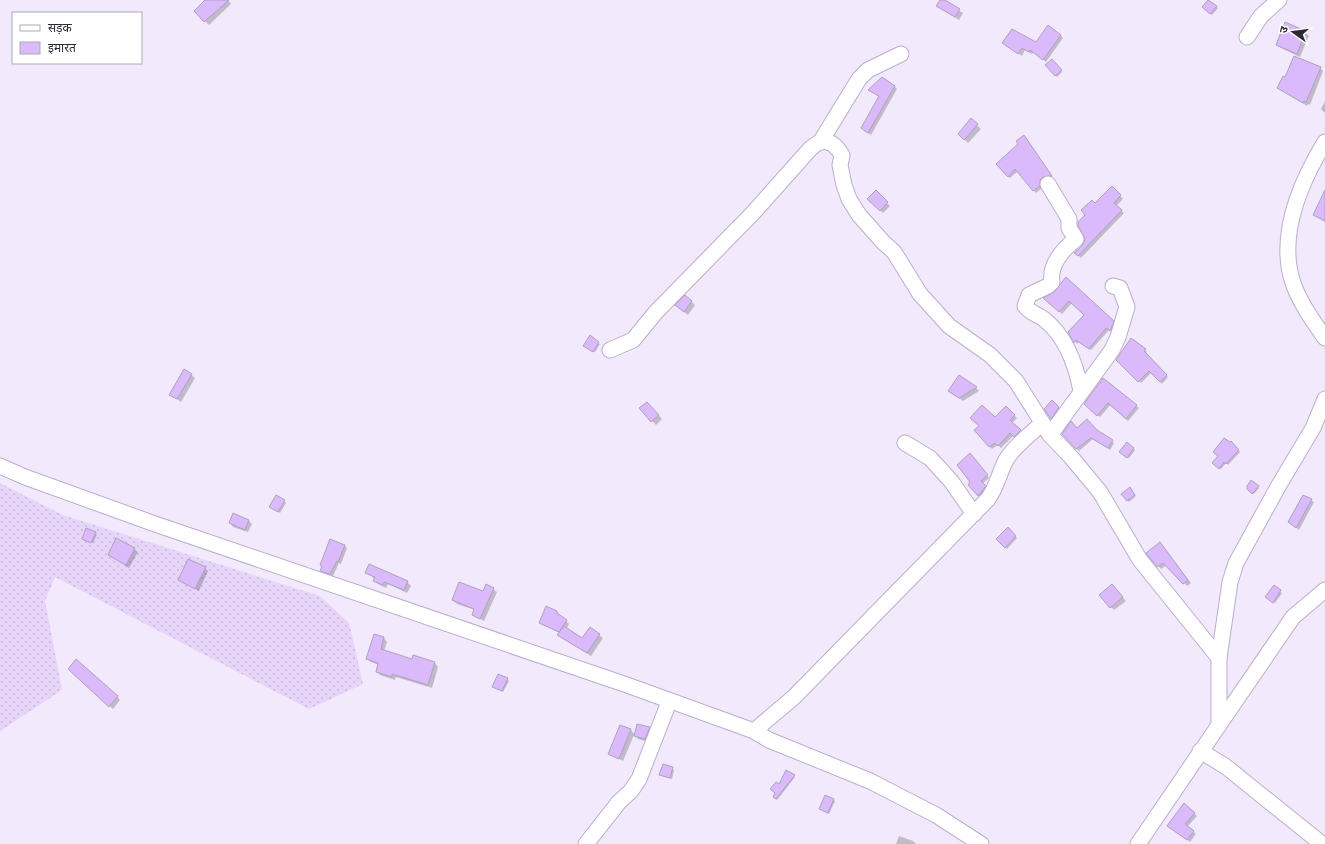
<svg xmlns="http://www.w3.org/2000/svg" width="1325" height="844" viewBox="0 0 1325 844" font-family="'PT Sans Narrow','Noto Sans Devanagari',sans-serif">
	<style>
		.grass { fill: url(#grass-dots) }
		.shadow { fill: #0003 }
		.building { fill: #dabafb; stroke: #afa1be }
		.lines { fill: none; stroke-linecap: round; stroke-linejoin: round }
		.minor-casing { stroke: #bbaecb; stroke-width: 17 }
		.minor { stroke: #fff; stroke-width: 15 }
	</style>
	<defs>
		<pattern id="grass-dots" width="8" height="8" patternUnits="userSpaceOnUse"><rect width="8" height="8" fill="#e6d5f9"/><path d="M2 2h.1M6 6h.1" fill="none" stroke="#c6b7d6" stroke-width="1.8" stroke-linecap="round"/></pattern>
	</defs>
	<rect width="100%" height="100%" fill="#f2e9fc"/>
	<path class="grass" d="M0,483L63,515L320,596L349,623L363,684L309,709L55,577L45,601L62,690L0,731Z"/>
	<g class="shadow">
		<path d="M207,0H228L231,4L209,25L195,11Z"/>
		<path d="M941,0L963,13L959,20L937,6Z"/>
		<path d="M1209,0L1218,8L1212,15L1203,7Z"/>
		<path d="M1305,32L1309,36L1300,57L1281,48L1277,45Z"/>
		<path d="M1060,35L1063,38L1046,62L1034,52L1032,54L1025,50L1022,56L1007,46L1036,44Z"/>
		<path d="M1052,60L1062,72L1057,77L1047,65Z"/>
		<path d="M1320,68L1323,71L1310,105L1308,104L1307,106L1278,88L1285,78Z"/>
		<path d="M894,86L897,89L871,135L865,131L862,128L879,97L870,90Z"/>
		<path d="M1325,101V113L1321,109Z"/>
		<path d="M971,120L981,129L968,143L959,134Z"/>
		<path d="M1026,138L1053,178H1045L1042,182L1041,189L1036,193L1018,171L1010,178L998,164Z"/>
		<path d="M1112,187L1123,199L1116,206L1124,213L1081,258L1076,253L1083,246L1086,239V215Z"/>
		<path d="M876,192L890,206L883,213L869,199Z"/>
		<path d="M1325,192V222L1314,215Z"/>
		<path d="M1066,278L1115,324L1113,332L1109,330L1091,350L1079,342L1077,344L1069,332L1085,315L1072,303L1062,314L1045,298L1055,293Z"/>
		<path d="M685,296L695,305L688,315L680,309Z"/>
		<path d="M598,343L600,344L595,352L586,347Z"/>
		<path d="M1145,350L1147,352L1146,353L1168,377L1162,384L1152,372L1141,383L1117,360Z"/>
		<path d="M185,370L195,378L181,402L170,394Z"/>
		<path d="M1103,379L1139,408L1128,421L1111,404L1100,417L1085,404Z"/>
		<path d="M976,388L979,391L963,401L949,391Z"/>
		<path d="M1052,402L1062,411L1055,422L1051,418Z"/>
		<path d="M650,406L662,419L656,425L641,409Z"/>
		<path d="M1006,407L1017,418L1012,423L1023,434L1017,439L1014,435L1001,448L998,445L992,449L975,430L995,418Z"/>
		<path d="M1077,429L1097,431L1114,443L1110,450L1093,439L1079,451L1063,434Z"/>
		<path d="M1231,442L1240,452L1228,465L1226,463L1221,469L1213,463Z"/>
		<path d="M1127,444L1135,450L1129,458L1122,453Z"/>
		<path d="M972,457L989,478L982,484L987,489L981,497L969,485L972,482Z"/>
		<path d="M1252,481L1259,488L1254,494L1250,491Z"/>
		<path d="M1129,489L1136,496L1129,502L1122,494Z"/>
		<path d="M1304,496L1314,502L1299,530L1292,524Z"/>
		<path d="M284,501L286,503L280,513L272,508Z"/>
		<path d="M248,520L252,524L248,532L233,527L230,523Z"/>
		<path d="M1008,529L1017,538L1007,549L997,539Z"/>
		<path d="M95,533L97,534L93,543L85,540Z"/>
		<path d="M344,545L347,548L341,564L339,563L333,576L324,573L322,571Z"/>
		<path d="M1163,547L1191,583L1187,586L1167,565L1161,569L1148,553Z"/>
		<path d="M134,549L138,552L129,568L109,555Z"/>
		<path d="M205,568L208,571L199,591L179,580Z"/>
		<path d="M366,572L407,582L411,586L407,593L388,584L386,588L378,584L374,581L375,579Z"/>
		<path d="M1274,587L1282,593L1275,603L1268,599Z"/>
		<path d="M493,589L497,592L484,621L473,615L475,610L457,604L453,600Z"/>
		<path d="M1115,589L1126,601L1114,610L1111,607Z"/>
		<path d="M557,612L569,624L566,629L582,639L590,628L603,638L591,656L562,638L559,635L560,633L540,623Z"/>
		<path d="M384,638L387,642L384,651L412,660L414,656L435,663L438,667L432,688L396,677L395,680L380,675L377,671L379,665L371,662L367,659Z"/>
		<path d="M72,673L117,696L120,700L113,709Z"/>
		<path d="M507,679L509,681L503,692L495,688Z"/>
		<path d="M621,726L631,730L635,735L649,728L653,731L648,742L638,739L634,735L623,761L610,754Z"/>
		<path d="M663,765L674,770L672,779L660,775Z"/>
		<path d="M794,776L795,777L777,800L774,797L780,786Z"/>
		<path d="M833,799L835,801L829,814L820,809Z"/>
		<path d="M1184,805L1197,816L1187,827L1196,834L1190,842L1168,826Z"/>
		<path d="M899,836L913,841L916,844H896Z"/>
	</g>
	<g class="building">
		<path d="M205,0H229L204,22L194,11Z"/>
		<path d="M940,0H945L960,9L955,17L936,6Z"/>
		<path d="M1208,0L1217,6L1210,14L1202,7Z"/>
		<path d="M1285,22L1306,31L1297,54L1276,45Z"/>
		<path d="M1048,25L1061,35L1043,60L1030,50L1029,52L1022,48L1018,54L1002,43L1012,29L1036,42Z"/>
		<path d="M1294,56L1321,67L1306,102L1304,101L1303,103L1277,88L1283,76L1285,77Z"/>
		<path d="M1052,59L1062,70L1055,76L1045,65Z"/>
		<path d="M882,77L895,86L868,133L861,128L879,96L868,90Z"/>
		<path d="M971,118L978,124L964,140L958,134Z"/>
		<path d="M1024,135L1052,176L1043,177L1040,180V186L1033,191L1015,169L1008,177L996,164L1018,144L1016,141Z"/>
		<path d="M1112,186L1121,195L1114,203L1122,210L1078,256L1074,253L1082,246L1085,239L1078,225V222L1085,215L1081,210L1092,200L1095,203Z"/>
		<path d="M876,190L888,202L880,211L867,199Z"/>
		<path d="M1325,190V221L1313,215Z"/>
		<path d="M1066,277L1114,321L1110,331L1106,328L1089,349L1076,340L1074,343L1068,332L1084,315L1069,301L1059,312L1043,298L1054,292Z"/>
		<path d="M685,295L692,301L684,312L675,305Z"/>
		<path d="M590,335L599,342L593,352L583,346Z"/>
		<path d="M1131,338L1146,349L1144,351L1167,375L1160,382L1149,371L1138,382L1116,360Z"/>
		<path d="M184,369L192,374L177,399L169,395Z"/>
		<path d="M959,375L977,387L959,398L948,391Z"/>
		<path d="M1103,378L1137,405L1126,419L1108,403L1097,416L1084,404Z"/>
		<path d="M1052,400L1059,407L1051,419L1044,409Z"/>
		<path d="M647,402L659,415L651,422L639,408Z"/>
		<path d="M982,405L995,417L1006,406L1015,415L1010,420L1021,430L1014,437L1010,433L998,446L995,443L989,447L974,430L979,426L970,418Z"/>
		<path d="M1087,419L1097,430L1113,440L1108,448L1091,438L1076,449L1062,434L1071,421L1077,428Z"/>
		<path d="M1224,438L1230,442L1231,441L1239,450L1226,464L1224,462L1219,469L1212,463L1218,456L1213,452Z"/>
		<path d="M1127,442L1134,448L1127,458L1119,452Z"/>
		<path d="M970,453L988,475L981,481L986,486L978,496L968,485L970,482L957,465Z"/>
		<path d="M1251,480L1259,486L1252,494L1247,489V486Z"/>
		<path d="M1130,487L1135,495L1127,501L1121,494Z"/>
		<path d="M276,495L285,500L278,512L269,507Z"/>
		<path d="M1303,495L1312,499L1296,528L1288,522Z"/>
		<path d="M233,513L249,520L245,530L229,523Z"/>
		<path d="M1008,527L1016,536L1005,548L996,539Z"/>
		<path d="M86,528L96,532L91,543L82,539Z"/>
		<path d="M116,538L135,548L126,565L108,555Z"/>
		<path d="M330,539L345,545L338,562L337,561L330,574L320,571L322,566L320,565Z"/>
		<path d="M1160,542L1188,580L1183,584L1163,563L1157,567L1146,553Z"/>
		<path d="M188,559L206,567L195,589L178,580Z"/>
		<path d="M369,564L408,581L404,590L384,582L383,585L373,581L375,577L365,573Z"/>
		<path d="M459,582L483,591L486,584L494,588L480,619L472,615L474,609L452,600Z"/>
		<path d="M1112,584L1123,597L1110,608L1099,595Z"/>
		<path d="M1274,585L1281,590L1273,603L1265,597Z"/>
		<path d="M546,606L557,611V613L567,620L559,632L539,623Z"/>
		<path d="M564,626L582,638L590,627L600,634L587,653L557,635Z"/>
		<path d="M374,634L384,637L381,649L412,659L413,655L435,662L428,685L392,674V677L376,672L378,663L366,659Z"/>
		<path d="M76,659L118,696L109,707L68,669Z"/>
		<path d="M498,674L508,678L502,691L492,687Z"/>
		<path d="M637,724L650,727L645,739L634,736Z"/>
		<path d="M620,725L631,729L619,759L608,754Z"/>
		<path d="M663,764L673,767L670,778L659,775Z"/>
		<path d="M786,770L795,775L776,799L773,797L775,793L770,789L776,782L779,784Z"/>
		<path d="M825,795L834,799L828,813L819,809Z"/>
		<path d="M1184,803L1195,813L1185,824L1194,831L1187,840L1167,826Z"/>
	</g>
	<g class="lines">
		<g class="minor-casing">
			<g id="minor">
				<path d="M1247,37L1261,16L1279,0"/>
				<path d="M821,141L859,79L868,70L901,54"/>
				<path d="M1325,142C1300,183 1277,235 1293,283C1300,303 1313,321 1325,338"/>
				<path d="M1048,184L1069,219V228L1076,239C1063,249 1049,265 1052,282L1048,286L1029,295L1025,306C1031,314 1038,314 1045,320C1066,337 1076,365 1081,391"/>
				<path d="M610,350L633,340L656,312L753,213L810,149C823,137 833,140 842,155L840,165L844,185L849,199L859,215L883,242L894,252L920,294L949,326L990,355L1016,381L1050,435L1071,457L1100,492L1140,560L1219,658"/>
				<path d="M1050,435L1112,350L1118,337L1127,307L1120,288L1113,286"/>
				<path d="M905,443L930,458L951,481L974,514"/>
				<path d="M0,466L25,477L155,524L627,685L754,731L769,740L870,781L936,815L981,844"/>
				<path d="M1219,725L1293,617L1325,590"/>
				<path d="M754,731L794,697L988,499C997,487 999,473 1006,460C1014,446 1030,435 1041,424"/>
				<path d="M1200,751L1225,766L1322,844"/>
				<path d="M586,844L619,802L631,791L639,779L669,702"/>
				<path d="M1138,844L1219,725V658L1230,582L1236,563L1279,485L1313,428L1325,399"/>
			</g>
		</g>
		<use href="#minor" class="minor"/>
	</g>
	<rect x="12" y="12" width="130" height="52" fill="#ffffff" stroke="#aba9ad"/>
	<rect x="20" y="25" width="20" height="6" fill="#ffffff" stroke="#aba9ad"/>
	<text x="48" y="32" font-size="12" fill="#2d2833">सड़क</text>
	<rect x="20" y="42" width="20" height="12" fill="#dabafb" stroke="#aba9ad"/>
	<text x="48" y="52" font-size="12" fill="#2d2833">इमारत</text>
	<g transform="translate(1293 32) rotate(284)" stroke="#ffffff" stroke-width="3" paint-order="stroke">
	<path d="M0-3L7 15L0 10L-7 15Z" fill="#2d2833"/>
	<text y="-6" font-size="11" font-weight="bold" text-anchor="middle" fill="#2d2833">उ</text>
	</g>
</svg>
